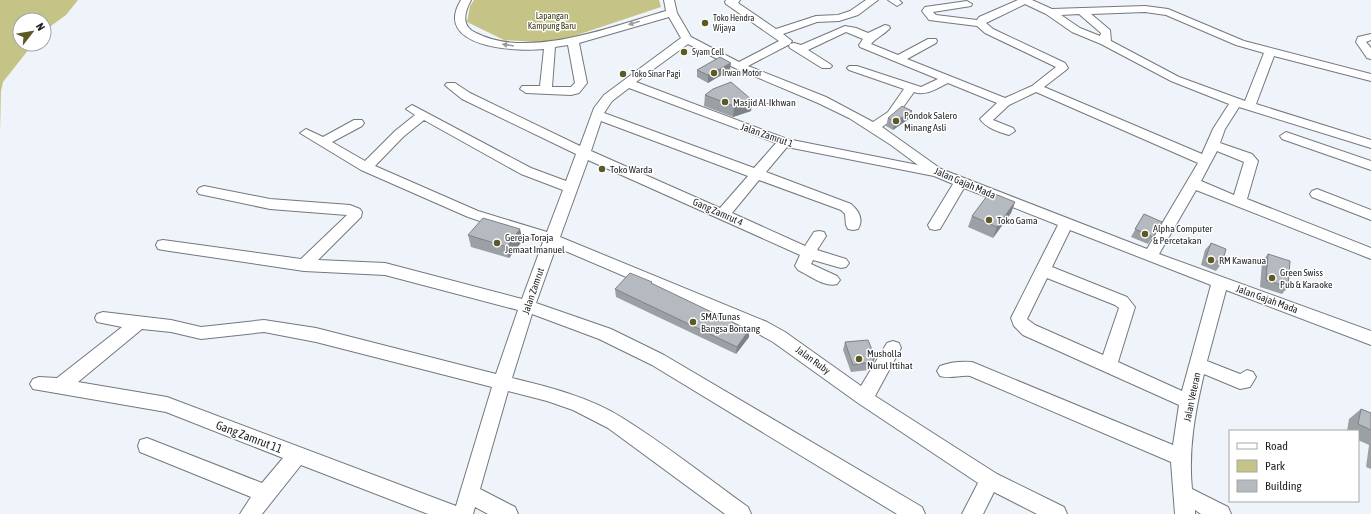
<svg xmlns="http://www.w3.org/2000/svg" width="1371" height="514" viewBox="0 0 1371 514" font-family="'Asap Condensed',sans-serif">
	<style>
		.green { fill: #c5c486 }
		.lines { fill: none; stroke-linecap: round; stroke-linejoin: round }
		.minor-casing { stroke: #73787d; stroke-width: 2 }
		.minor { fill: #fff; fill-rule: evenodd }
		.wall { fill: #9ba0a4 }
		.shaded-wall { fill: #7e8286 }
		.building { fill: #b4babf; stroke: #7e8286 }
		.oneway { fill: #9a9b9c }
		.poi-dot { fill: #5b5926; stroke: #fff; stroke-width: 1.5 }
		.labels { text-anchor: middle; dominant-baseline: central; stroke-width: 3; stroke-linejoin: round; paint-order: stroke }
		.far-park-label { font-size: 9px; fill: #34320a; stroke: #fff }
		.far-poi-label { font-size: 9px; fill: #1e2022; stroke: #fff; text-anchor: start }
		.poi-label { font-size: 10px; fill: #1e2022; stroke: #fff; text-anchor: start }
		.street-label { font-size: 10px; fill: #1e2022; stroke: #fff }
		.near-street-label { font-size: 12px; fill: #1e2022; stroke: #fff }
	</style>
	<rect width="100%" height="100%" fill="#eef4fa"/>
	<g class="green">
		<path d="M0,0H78L66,15L44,31V20H20V44H33L3,82L1,91L0,133Z"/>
		<path d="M474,0H659L661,7L553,43L504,40L467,22L470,6Z"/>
	</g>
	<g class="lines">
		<g class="minor-casing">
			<g id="minor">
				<path d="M461,0H471C464,13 461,26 476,33C529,60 613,26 666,11L664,0H674L677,13L691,37L739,62L779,41L726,4L725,2L726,0H740L738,3L776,29L816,16L838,15L850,11L866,0H878L858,15L839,21L817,22L783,34L792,41L790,44L794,43L801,45L845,26L856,28L868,33L885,25L889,26L890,28C885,34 877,37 871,44L898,55L928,39H936L937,41L936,43L907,59L1005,98L1032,86L1056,67L985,33L977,26L929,20L922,11L925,7L967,1L972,4L971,6L933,12L936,15L977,20L979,17L1018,0H1032L1052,9L1145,6L1168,9L1244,41L1371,74V81L1274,56L1256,104L1371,140V148L1239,107L1225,129L1220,143L1252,154L1258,161L1247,199L1371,248V259L1196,190L1159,254L1371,331V345L1226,290L1207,361L1240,374L1247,370L1253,372L1256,377L1250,387L1240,389L1204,374C1195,412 1188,450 1192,489L1228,507L1231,514H1201L1195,510V514H1175L1171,462L970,376C960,375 950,379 940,376L937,371L940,366C950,362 961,361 972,362L1173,445L1179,405L1023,335L1014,326L1011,318L1058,225L964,188L940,229L935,230L930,229L928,225L953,184L934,176L787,147L766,172L851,204C858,210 864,219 858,229L853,230L848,229L846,225L845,214L841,210L759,180L732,213L805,246L814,232L819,231L824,232L826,236L817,250L846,259L849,263L846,267L841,268L813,260L811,264L837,276L840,280L837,284C825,288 809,275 798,270L795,266L800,255L588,160L560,237L767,322L785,332L861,386L887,343L893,341L899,343L901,348L875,396L997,474L1064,507L1067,514H1037L994,492L983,514H962L978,483L858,403L773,342L755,332L556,247L536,303L611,329L664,355L922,507L925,514H897L652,365L599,339L532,314L512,378C549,387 589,397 621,417C665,444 706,477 748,507L751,514H725L608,428L573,410L547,401L508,391L480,489L515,507L518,514H488L475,507L473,514H428L301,465L262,514H240L251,497L140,452L138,446L140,440L147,438L262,483L283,458L166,412L33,389L30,384L33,379L39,377L57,378L122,327L97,322L95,318L97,314L103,312L171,320L201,327L264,320L316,328L496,374L518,310L385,275L304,271L163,250L158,249L156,245L158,241L163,240L301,259L347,215L270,209L199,194L197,191L199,188L204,186L270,199L350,205L360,209L362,212L361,217L318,260L385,263L522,299L543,242L468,217L361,170L300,133L306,129L323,137L354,120H362L364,123L362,126L332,142L365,161L395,131L415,115L406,109L412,105L531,168L566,181L576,154L462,99L447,87L445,85L447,83H455L470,93L580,146L594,108L604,95L681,38L669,17L579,43L587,83L579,93L571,95L526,93L520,89L522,86H540L544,49C515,52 432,47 461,0ZM1025,4L1046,14L1072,32L1101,44L1171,81L1229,104L1213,129L1202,154L1044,87L1066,70L1068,68L1065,63L993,29L986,23ZM1145,12L1166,15L1236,45L1264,53L1245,101L1179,77L1111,41L1110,30L1091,14ZM1079,14L1101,33L1100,36L1080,28L1061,15ZM846,32L863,39L859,45L860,47L938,79L921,87L857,66H849L847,68L849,70L904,89L888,112L873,122L826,97L748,66L790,44L789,46L790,48L822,68H830L832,66L830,64L808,50ZM688,44L735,68L818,103L849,118L891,145L918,165L787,139L636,82ZM568,45L575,83L571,87H552L555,47ZM948,83L997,103L980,119C986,128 999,132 1009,135L1015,131L1013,128L993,120L1009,105L1036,92L1198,163L1147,249L941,169L882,127L896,117L914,92C926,96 936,89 948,83ZM629,88L776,143L754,168L604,113L612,101ZM424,120L521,174L563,190L547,232L478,211L375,166L403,137ZM601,121L748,176L720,208L591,151ZM1217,151L1244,162L1234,195L1201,181ZM1070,230L1211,285L1182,391L1118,362L1135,307L1127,297L1052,267ZM1047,278L1115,305L1119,308L1103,355L1035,325L1027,319ZM142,329L171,332L201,339L264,332L316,342L492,387L456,506L167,397L78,382Z"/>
				<path d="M888,0H899L902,3L897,6Z"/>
				<path d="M1371,34V40L1366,42L1371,48V59L1367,58L1356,42L1358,37Z"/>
				<path d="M1286,132L1371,161V170L1282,139L1280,136Z"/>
				<path d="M1317,189L1371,210V220L1312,197L1310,194L1312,191Z"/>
			</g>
		</g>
		<use href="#minor" class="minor"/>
	</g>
	<g class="wall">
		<path d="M697,70H730L708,83L697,77Z"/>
		<path d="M705,95L752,100L751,111L733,117L704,106Z"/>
		<path d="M912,111L910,118L893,130L886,126L888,118Z"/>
		<path d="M1015,202L1011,213L993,238L968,227L972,216Z"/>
		<path d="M1144,214L1162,222L1148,244L1131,237Z"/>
		<path d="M468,235L523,240L509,258L471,247Z"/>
		<path d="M1211,243L1222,263L1216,271L1201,265L1205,250Z"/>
		<path d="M1268,254L1288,287L1282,294L1260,287L1262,262Z"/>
		<path d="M652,282V284L749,337L736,354L616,297L615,289Z"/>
		<path d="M845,342L875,357L873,364L869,370L851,372L843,350Z"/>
		<path d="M1361,409L1371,413V469L1366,467L1369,445L1358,440V431H1347L1349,419Z"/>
	</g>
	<g class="shaded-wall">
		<path d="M731,63L730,70L708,83V75Z"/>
		<path d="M752,100L751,111L733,117L734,106Z"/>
		<path d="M912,111L910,118L893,130L895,122Z"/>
		<path d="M1015,202L1011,213L993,238L997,227Z"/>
		<path d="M520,229L523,240L509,258L507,247Z"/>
		<path d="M749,330V337L736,354L737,347Z"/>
		<path d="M875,357L873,364L869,370L871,362Z"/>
	</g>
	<g class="building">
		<path d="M720,57L731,63L708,75L697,70Z"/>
		<path d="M731,82L752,100L734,106L705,95L713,89Z"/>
		<path d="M902,106L912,111L895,122L888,118Z"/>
		<path d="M990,192L1015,202L997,227L972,216Z"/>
		<path d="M1144,214L1162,222L1153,237L1135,229Z"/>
		<path d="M483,218L520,229L507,247L468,235Z"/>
		<path d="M1211,243L1226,249L1222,263L1206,257Z"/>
		<path d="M1268,254L1290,261L1288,287L1266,280Z"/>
		<path d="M630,273L652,282L651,283L749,330L737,347L615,289Z"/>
		<path d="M868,340L875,357L871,362L853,365L845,342Z"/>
		<path d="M1361,409L1371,413V430L1358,424Z"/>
	</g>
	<defs><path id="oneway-solid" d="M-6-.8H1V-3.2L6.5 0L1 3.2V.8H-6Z"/></defs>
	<g class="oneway">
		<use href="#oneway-solid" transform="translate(634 23) rotate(163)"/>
		<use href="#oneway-solid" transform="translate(508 45) rotate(-171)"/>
	</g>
	<g class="poi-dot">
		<circle cx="705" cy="23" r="4"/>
		<circle cx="684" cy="52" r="4"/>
		<circle cx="714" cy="73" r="4"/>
		<circle cx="623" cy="74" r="4"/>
		<circle cx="725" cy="102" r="4"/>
		<circle cx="896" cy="121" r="4"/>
		<circle cx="602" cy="169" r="4"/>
		<circle cx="989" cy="220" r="4"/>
		<circle cx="1145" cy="234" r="4"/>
		<circle cx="497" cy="243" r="4"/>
		<circle cx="1211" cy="260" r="4"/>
		<circle cx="1272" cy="278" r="4"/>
		<circle cx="693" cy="322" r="4"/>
		<circle cx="859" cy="359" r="4"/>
	</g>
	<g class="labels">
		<g class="far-park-label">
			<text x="552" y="16">Lapangan<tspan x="552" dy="10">Kampung Baru</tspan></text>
		</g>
		<g class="far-poi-label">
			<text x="713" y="18">Toko Hendra<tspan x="713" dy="10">Wijaya</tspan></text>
			<text x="692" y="52">Syam Cell</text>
			<text x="722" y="73">Irwan Motor</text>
			<text x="631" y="74">Toko Sinar Pagi</text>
		</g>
		<g class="poi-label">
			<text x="733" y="102">Masjid Al-Ikhwan</text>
			<text x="904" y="115">Pondok Salero<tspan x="904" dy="12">Minang Asli</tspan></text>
			<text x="610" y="169">Toko Warda</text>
			<text x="997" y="220">Toko Gama</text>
			<text x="1153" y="228">Alpha Computer<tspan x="1153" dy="12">&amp; Percetakan</tspan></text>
			<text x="505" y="237">Gereja Toraja<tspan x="505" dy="12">Jemaat Imanuel</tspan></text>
			<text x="1219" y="260">RM Kawanua</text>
			<text x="1280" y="272">Green Swiss<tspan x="1280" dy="12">Pub &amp; Karaoke</tspan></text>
			<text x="701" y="316">SMA Tunas<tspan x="701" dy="12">Bangsa Bontang</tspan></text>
			<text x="867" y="353">Musholla<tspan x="867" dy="12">Nurul Ittihat</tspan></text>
		</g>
		<g class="street-label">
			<text transform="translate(767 135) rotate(19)">Jalan Zamrut 1</text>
			<text transform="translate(965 183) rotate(23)">Jalan Gajah Mada</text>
			<text transform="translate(718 212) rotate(24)">Gang Zamrut 4</text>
			<text transform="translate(533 291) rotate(-71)">Jalan Zamrut</text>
			<text transform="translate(1267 299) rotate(20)">Jalan Gajah Mada</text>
			<text transform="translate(813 360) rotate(36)">Jalan Ruby</text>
			<text transform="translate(1192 397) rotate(-78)">Jalan Veteran</text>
		</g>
		<g class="near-street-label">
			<text transform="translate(249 437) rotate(21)">Gang Zamrut 11</text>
		</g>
	</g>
	<rect x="1229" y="430" width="130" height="72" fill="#ffffff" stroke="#a5a6a7"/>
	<rect x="1237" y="443" width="20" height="6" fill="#ffffff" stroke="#a5a6a7"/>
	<text x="1265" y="450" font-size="12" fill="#1e2022">Road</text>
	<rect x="1237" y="460" width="20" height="12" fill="#c5c486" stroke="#a5a6a7"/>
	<text x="1265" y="470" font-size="12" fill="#1e2022">Park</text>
	<rect x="1237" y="480" width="20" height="12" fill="#b4babf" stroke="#a5a6a7"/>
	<text x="1265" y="490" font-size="12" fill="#1e2022">Building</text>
	<g transform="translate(32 32) rotate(59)"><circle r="19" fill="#ffffff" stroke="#a5a6a7"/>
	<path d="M0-3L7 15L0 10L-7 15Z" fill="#5b5926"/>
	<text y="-6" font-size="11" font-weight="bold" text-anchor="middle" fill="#1e2022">N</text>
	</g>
</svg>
